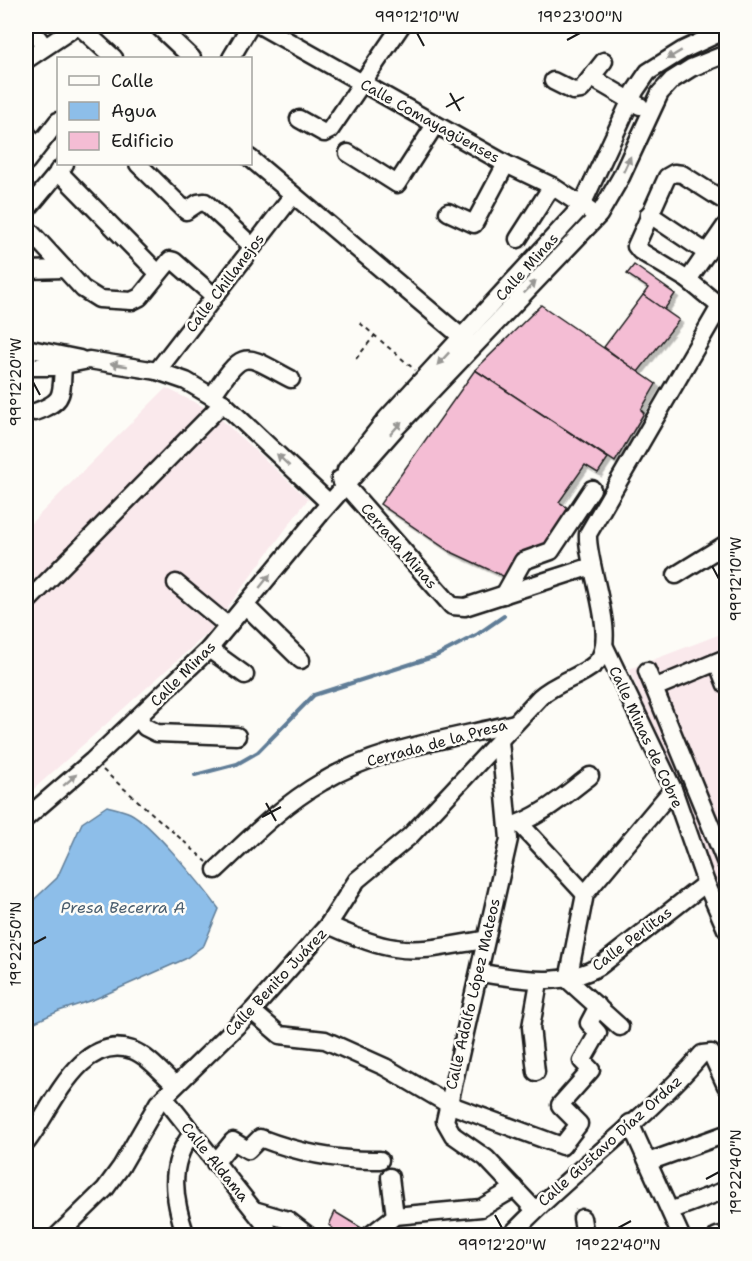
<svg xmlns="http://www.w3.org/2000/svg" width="752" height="1261" viewBox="0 0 752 1261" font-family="'Shantell Sans',sans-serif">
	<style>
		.built { fill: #fae9ec }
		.water { fill: #8dbee9; stroke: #607d97; stroke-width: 1.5 }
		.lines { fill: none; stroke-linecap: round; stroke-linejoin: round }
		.stream { stroke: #607d97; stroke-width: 4 }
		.building { fill: #f4bdd4; stroke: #1c1c1c; stroke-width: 1.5; filter: url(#shadow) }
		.minor-casing { stroke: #1c1c1c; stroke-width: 21 }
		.path { stroke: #1c1c1c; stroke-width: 2; stroke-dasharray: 4.5 4.5; stroke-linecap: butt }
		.minor { stroke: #fdfcf7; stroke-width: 16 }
		.oneway { fill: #989794 }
		.ticks { fill: none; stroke: #1c1c1c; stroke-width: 2 }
		.labels { text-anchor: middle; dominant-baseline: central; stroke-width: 5; stroke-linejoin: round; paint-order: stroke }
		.street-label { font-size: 15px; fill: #1c1c1c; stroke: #fdfcf7 }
		.water-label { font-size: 16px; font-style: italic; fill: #495d6e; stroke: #fdfcf7 }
		.neatline { fill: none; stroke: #1c1c1c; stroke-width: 2 }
		.ticks-label { font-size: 15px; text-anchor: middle; fill: #1c1c1c }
	</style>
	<defs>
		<filter id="shadow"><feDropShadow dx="3.5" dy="3.5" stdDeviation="0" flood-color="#0004"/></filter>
	</defs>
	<rect width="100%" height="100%" fill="#fdfcf7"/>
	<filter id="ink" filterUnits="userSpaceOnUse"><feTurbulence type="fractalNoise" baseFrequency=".0167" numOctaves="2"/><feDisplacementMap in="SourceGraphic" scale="12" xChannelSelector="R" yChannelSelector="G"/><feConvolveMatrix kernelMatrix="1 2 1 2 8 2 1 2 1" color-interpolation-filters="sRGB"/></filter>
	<g filter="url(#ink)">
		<g class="built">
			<path d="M166,388L212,411L308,499L210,631L26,796V528Z"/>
			<path d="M726,632V906L629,669Z"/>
		</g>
		<path class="water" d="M107,806C114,808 123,810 130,813C151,823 204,888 219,909L204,945L185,959L95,999L59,1011L26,1026V907L57,878L82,823Z"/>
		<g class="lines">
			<path class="stream" d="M195,775L237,764L258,752L314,695L436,656L478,634L504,616"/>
		</g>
		<g class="building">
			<path d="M634,265L675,294L664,310L643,295L648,288L627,274Z"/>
			<path d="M643,295L679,320L638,372L604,347Z"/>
			<path d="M541,305L656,384L641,410L644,413L615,462L475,370Z"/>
			<path d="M475,370L608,458L598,473L585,465L559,502L571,510L543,550L525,551L505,577L449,551L380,504Z"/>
			<path d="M335,1212L363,1229L356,1236H341L329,1225Z"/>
		</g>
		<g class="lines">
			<g class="minor-casing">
				<g id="minor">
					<path d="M29,26L45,47"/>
					<path d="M79,26L114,58"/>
					<path d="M158,26L192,58"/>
					<path d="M261,26L506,164L552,186L590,211"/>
					<path d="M231,58L250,26"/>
					<path d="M26,60L77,26"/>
					<path d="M592,78L640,106"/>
					<path d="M553,81L573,91L581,90L604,61"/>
					<path d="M299,119L324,133L330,130L401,26"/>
					<path d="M26,132L36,148"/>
					<path d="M348,153L397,184L435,125"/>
					<path d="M250,158L470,344"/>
					<path d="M26,162L58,121"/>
					<path d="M138,164L186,211L198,203L205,202L252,246"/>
					<path d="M58,171L158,273"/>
					<path d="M26,211L65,164"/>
					<path d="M448,212L474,224L506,164"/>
					<path d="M649,214L707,253"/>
					<path d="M26,227L83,289L99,299L132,301L140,297L170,260L174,261L214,296"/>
					<path d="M518,239L552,186"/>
					<path d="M26,270L65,269"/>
					<path d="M688,280L726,225"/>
					<path d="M726,311L688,280L640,251L636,246L667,177L674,173L682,174L726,202"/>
					<path d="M26,348L80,359"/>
					<path d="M26,367H54L89,360L157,371L186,381L223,403L326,500"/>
					<path d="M157,371L293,195"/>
					<path d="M212,396C245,348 242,353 291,379"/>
					<path d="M35,412C65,401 61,396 63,365"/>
					<path d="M346,470L387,418L581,207L635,91L648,72L683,50L726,30"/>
					<path d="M340,479L452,606L465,607L592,566"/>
					<path d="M676,575L726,544"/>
					<path d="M176,583L228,626"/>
					<path d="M504,595L523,561L551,551L592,489"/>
					<path d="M26,603L223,403"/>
					<path d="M245,605L301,660"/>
					<path d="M604,645L673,789L706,883L726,929"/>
					<path d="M209,649L245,675"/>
					<path d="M726,658L654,688L726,863"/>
					<path d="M717,662L726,685"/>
					<path d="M647,671L654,688"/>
					<path d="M138,717L145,727L157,733L237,736"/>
					<path d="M500,741L509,839L445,1121L453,1135L486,1158L535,1210"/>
					<path d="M26,818L92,761L209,649L322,512L396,428L599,215L621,177L660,93L672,80L691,68L726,54"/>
					<path d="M510,826C540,818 566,794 590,776"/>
					<path d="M523,827L585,894"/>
					<path d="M216,870C250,838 282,805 322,782C378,748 451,739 515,723"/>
					<path d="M328,925C350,934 372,945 395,948C424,953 455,944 484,940"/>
					<path d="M480,973C523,979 561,988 600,966L706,883"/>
					<path d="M252,1011L280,1035L325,1040L385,1067L448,1104L562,1146L579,1124L560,1105L591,1070L582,1061L598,1033L589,1023L598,1006"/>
					<path d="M620,1027L568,980L585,894L673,789"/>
					<path d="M536,1072L531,1027L539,982"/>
					<path d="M164,1097L267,1227"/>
					<path d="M630,1123L681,1236"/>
					<path d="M26,1143C51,1112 79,1032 132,1050C148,1056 162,1073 175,1085"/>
					<path d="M648,1162L726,1134"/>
					<path d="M215,1163L233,1141L248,1150L260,1138C299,1153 337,1161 380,1160"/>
					<path d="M390,1177L395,1216"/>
					<path d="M254,1210L288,1220L309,1236"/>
					<path d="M672,1210L726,1190"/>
					<path d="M582,1218L585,1236"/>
					<path d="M26,1235V1236"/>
					<path d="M57,1236L105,1189L121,1167L158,1103L252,1011L328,925L357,880L410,836L540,697C556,682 579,678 595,664C621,642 586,565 588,534L726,296"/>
					<path d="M186,1236C174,1201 167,1164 192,1134"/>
					<path d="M369,1236L395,1216L481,1208L515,1188"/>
					<path d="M510,1236C571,1171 645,1121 702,1054L711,1053L726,1086"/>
					<path d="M717,1236L726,1234"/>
				</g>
			</g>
			<g class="path">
				<path d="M360,323L415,370"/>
				<path d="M356,359L375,335"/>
				<path d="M103,770L207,862"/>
			</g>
			<use href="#minor" class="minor"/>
		</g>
		<defs><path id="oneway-solid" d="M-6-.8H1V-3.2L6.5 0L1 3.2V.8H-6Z" transform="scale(1.5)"/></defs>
		<g class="oneway">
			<use href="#oneway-solid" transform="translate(674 55) rotate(149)"/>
			<use href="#oneway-solid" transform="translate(627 164) rotate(-65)"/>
			<use href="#oneway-solid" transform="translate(530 287) rotate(-46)"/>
			<use href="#oneway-solid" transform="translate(443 359) rotate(133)"/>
			<use href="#oneway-solid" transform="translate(119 365) rotate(-171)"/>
			<use href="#oneway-solid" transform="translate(396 428) rotate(-48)"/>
			<use href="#oneway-solid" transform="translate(283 460) rotate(-137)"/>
			<use href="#oneway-solid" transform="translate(265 581) rotate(-51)"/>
			<use href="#oneway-solid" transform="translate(70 780) rotate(-41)"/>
		</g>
	</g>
	<path class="ticks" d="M417,33L424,46M567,40L580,33M450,93L460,111M446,107L464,97M33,382L40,395M712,566L719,579M266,803L276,821M262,817L281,807M33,944L46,937M706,1179L719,1172M495,1215L502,1228M618,1228L631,1221"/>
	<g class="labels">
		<g class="street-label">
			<text transform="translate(430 121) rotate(29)">Calle Comayagüenses</text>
			<text transform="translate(527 267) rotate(-48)">Calle Minas</text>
			<text transform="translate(225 283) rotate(-53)">Calle Chillanejos</text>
			<text transform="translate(399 546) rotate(49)">Cerrada Minas</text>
			<text transform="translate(183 674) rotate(-45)">Calle Minas</text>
			<text transform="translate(646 737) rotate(65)">Calle Minas de Cobre</text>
			<text transform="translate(437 743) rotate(-15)">Cerrada de la Presa</text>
			<text transform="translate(632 939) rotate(-37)">Calle Perlitas</text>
			<text transform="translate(276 982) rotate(-47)">Calle Benito Juárez</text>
			<text transform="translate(473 994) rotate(-77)">Calle Adolfo López Mateos</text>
			<text transform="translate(610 1141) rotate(-42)">Calle Gustavo Díaz Ordaz</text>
			<text transform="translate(215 1162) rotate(51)">Calle Aldama</text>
		</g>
		<g class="water-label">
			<text x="123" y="907">Presa Becerra A</text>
		</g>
	</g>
	<rect width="752" height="1261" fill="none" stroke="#fdfcf7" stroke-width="66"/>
	<rect x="57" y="57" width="195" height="108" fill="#fdfcf7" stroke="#a3a29f" stroke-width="1.5"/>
	<rect x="69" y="76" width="30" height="9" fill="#fdfcf7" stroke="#a3a29f" stroke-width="1.5"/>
	<text x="111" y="87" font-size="18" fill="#1c1c1c">Calle</text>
	<rect x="69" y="102" width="30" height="18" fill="#8dbee9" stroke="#a3a29f" stroke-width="1.5"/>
	<text x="111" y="117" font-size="18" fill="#1c1c1c">Agua</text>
	<rect x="69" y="132" width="30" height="18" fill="#f4bdd4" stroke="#a3a29f" stroke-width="1.5"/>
	<text x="111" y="147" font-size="18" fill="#1c1c1c">Edificio</text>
	<rect x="33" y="33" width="686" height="1195" class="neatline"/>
	<g class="ticks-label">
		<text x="417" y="22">99°12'10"W</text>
		<text x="580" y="22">19°23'00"N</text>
		<text transform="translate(16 382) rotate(-90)" y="5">99°12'20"W</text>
		<text transform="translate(736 579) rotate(-90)" y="5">99°12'10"W</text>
		<text transform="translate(16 944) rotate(-90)" y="5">19°22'50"N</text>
		<text transform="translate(736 1172) rotate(-90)" y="5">19°22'40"N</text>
		<text x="502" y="1250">99°12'20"W</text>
		<text x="618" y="1250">19°22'40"N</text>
	</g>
</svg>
